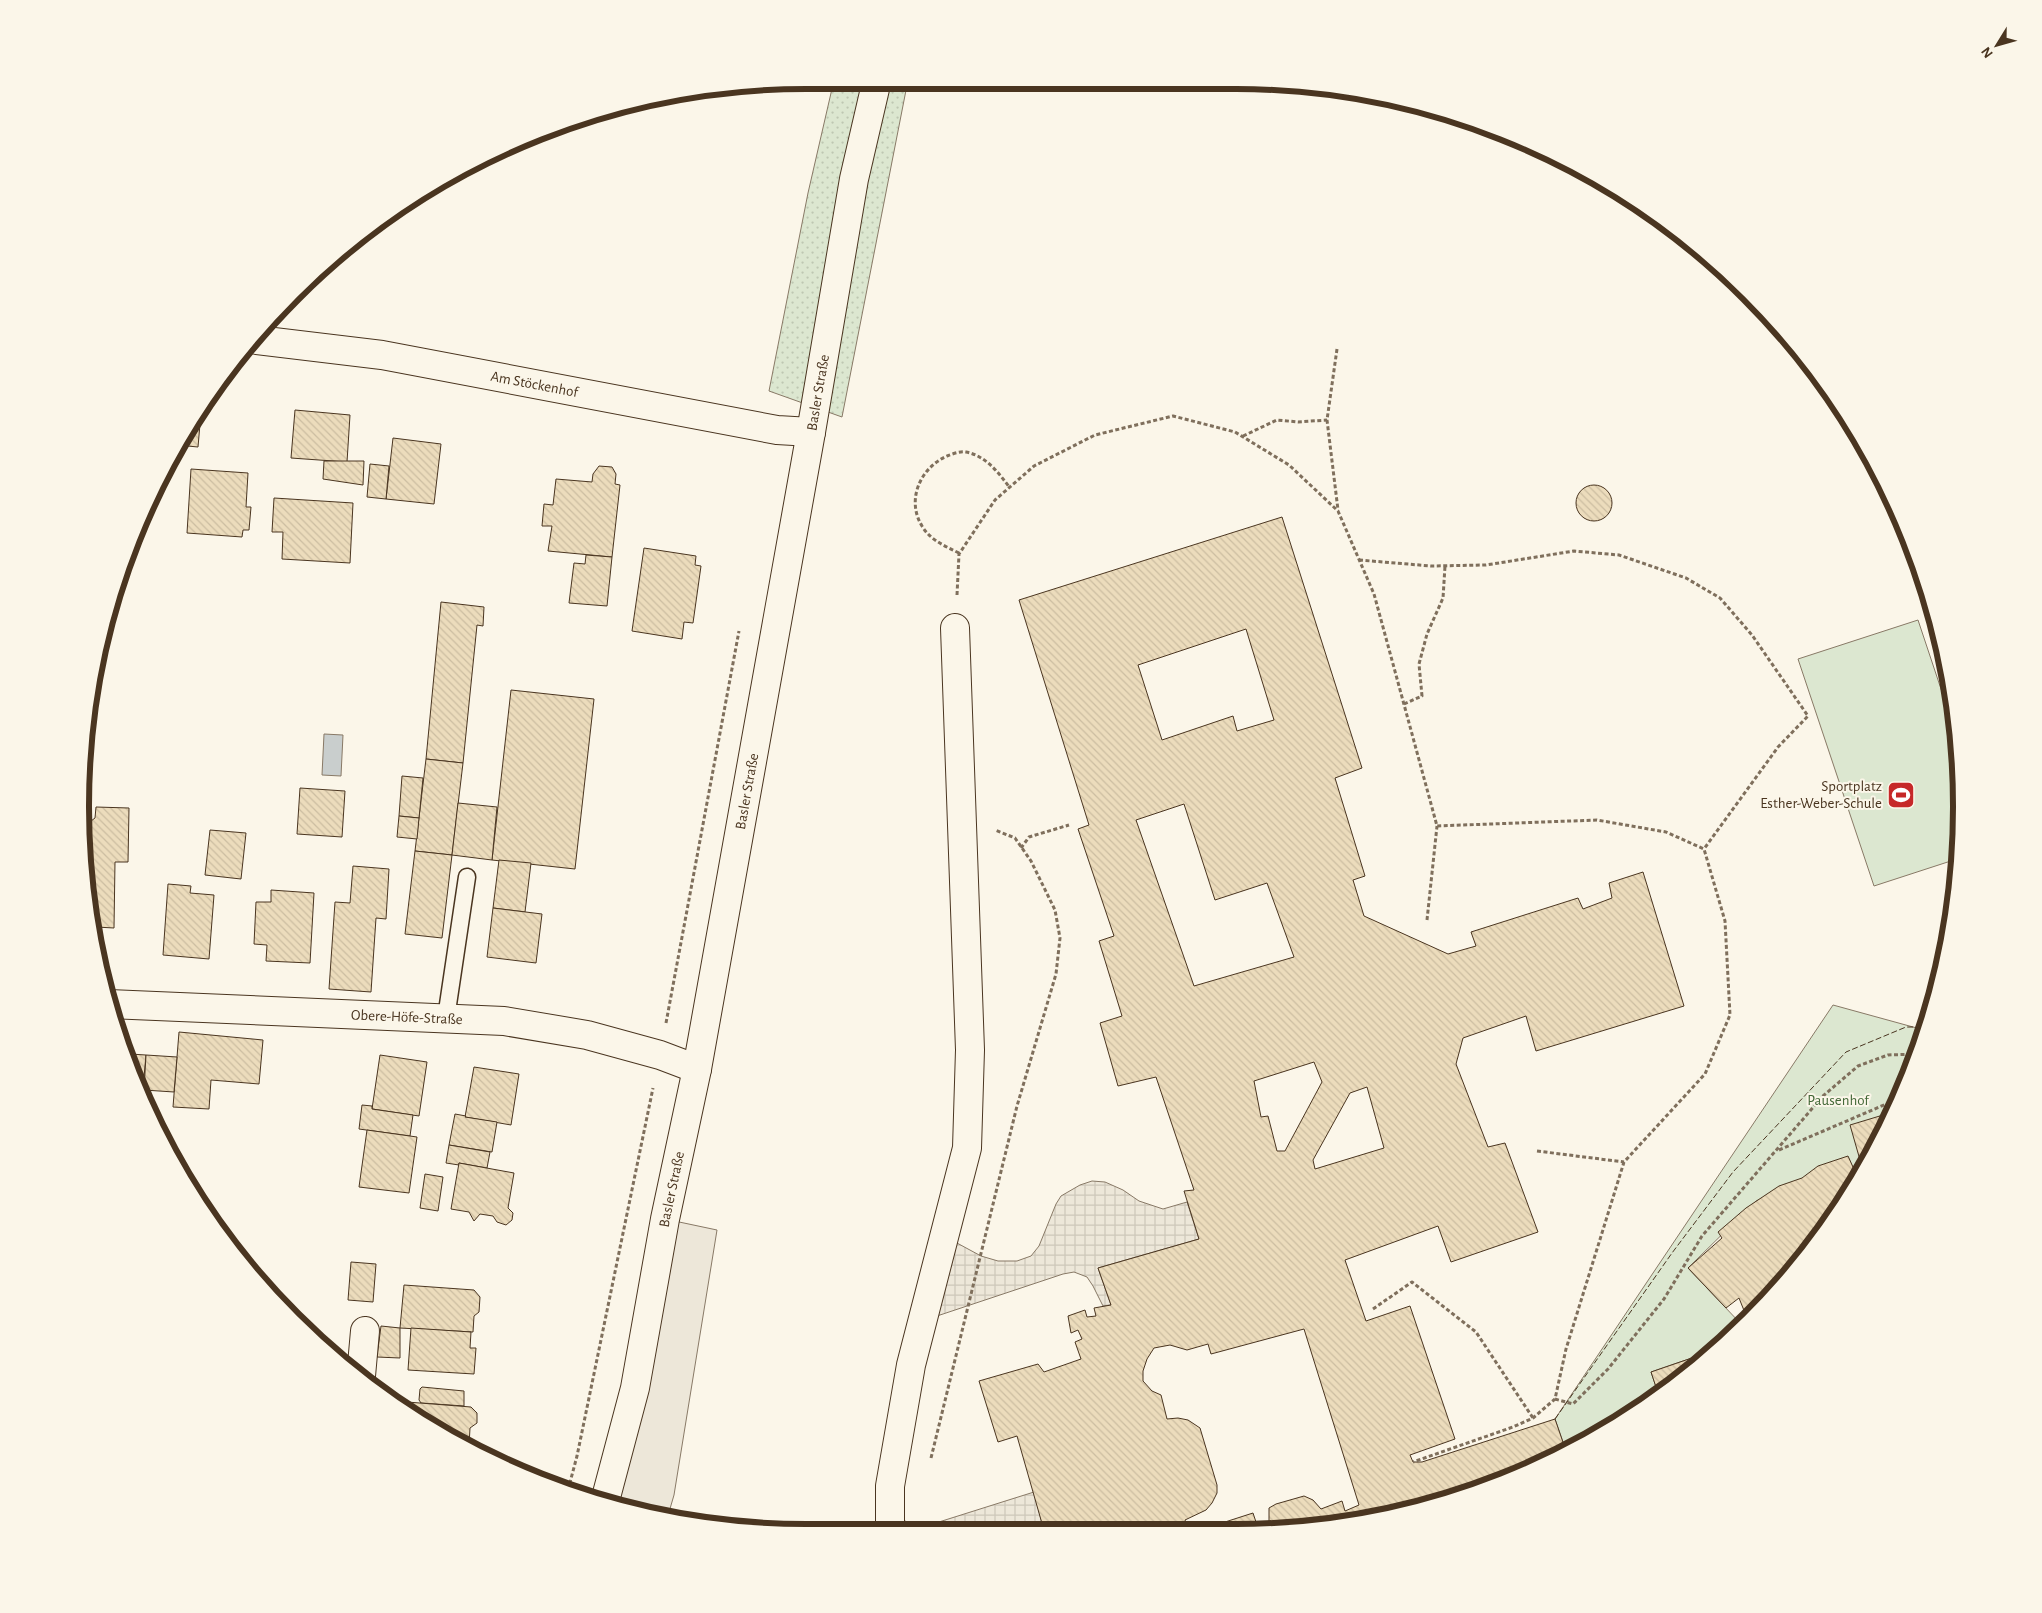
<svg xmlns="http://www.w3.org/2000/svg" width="2042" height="1613" viewBox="0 0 2042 1613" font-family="'Alegreya Sans',sans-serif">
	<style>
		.grass { fill: url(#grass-dots); stroke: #887966 }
		.park { fill: #dce7d0; stroke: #887966 }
		.parking { fill: #ede7d9; stroke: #887966 }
		.plaza { fill: url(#plaza-grid); stroke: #887966 }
		.water { fill: #c9cecd; stroke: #887966 }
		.building { fill: url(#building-back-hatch); stroke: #4a3520; fill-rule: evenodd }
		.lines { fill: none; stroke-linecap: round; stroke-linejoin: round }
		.lane-casing { stroke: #4a3520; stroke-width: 19 }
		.street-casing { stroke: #4a3520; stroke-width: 30 }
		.secondary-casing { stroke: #4a3520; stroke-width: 30 }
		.path { stroke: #7f6f5c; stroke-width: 3; stroke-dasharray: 4 2.5; stroke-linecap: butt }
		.lane { stroke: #fbf6e9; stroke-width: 16 }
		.street { stroke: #fbf6e9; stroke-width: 28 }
		.secondary { stroke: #fbf6e9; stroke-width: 28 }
		.fence { stroke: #4a3520; stroke-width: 1; stroke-dasharray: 6 2.5; stroke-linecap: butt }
		.labels { text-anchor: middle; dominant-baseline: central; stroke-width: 4; stroke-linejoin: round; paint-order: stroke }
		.street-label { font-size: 15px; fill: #4a3520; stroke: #fbf6e9 }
		.poi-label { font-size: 15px; fill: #4a3520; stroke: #fbf6e9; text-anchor: end }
		.park-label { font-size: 15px; fill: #436837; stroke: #fbf6e9 }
		.rim { fill: none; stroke: #4a3520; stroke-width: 6 }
	</style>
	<defs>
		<pattern id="grass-dots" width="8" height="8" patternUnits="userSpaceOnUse" patternTransform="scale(1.25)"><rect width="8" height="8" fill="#dce7d0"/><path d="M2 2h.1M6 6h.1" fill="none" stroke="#bec7b2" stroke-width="1.8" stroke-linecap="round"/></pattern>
		<pattern id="plaza-grid" width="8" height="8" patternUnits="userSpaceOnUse" patternTransform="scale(1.25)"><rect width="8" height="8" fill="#ede7d9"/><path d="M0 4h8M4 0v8" fill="none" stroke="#cdc7ba"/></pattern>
		<pattern id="building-back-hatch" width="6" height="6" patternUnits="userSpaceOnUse" patternTransform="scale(1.25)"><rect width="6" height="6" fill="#ecdcbc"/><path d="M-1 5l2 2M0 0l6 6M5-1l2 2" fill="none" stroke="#ccbda1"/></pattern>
	</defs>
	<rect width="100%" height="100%" fill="#fbf6e9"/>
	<path class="grass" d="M834,80H908L842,417L769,391L808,193Z"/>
	<g class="park">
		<path d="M1918,620L1957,737L1960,858L1874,886L1798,659Z"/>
		<path d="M1833,1005L1924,1030L1887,1128L1857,1176L1848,1157L1756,1201L1688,1268L1741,1324L1718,1349L1651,1372L1658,1393L1599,1436L1566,1451L1555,1419Z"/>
	</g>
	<path class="parking" d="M665,1219L717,1230L674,1495L667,1519L605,1501Z"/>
	<g class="plaza">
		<path d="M1092,1181L1105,1182L1123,1190L1139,1201L1163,1209L1187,1202L1199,1239L1098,1268L1111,1305L1103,1306L1093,1286L1087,1277L1074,1272L1063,1274L922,1321L944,1236L981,1256L998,1261H1017L1031,1256L1039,1246L1056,1204L1061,1196L1080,1185Z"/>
		<path d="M1034,1492L1043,1527L1053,1525L1055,1532L890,1533V1516L923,1527Z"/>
	</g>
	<path class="water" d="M324,734L343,735L341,776L322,775Z"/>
	<g class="building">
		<path d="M295,410L350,415L347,462L291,458Z"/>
		<path d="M200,413V424H192Z"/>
		<path d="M192,424H200L198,447L177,445Z"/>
		<path d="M393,438L441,444L434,504L386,499Z"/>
		<path d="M324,461H364L363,485L323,479Z"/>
		<path d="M370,464L389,466L386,499L367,497Z"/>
		<path d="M599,466L612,467L616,474L615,484L620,485L612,557L548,551L552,526H542L544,504L553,505L556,479L592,482L593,474Z"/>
		<path d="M191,469L248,473L246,507H251L249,530H243L242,537L187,533Z"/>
		<circle cx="1594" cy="503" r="18"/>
		<path d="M274,498L353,503L350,563L282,559L283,532H272Z"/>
		<path d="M1282,517L1362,768L1335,778L1365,876L1353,880L1364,916L1448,954L1476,946L1471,932L1578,898L1583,909L1612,898L1609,883L1643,872L1684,1006L1536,1051L1526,1016L1463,1038L1456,1064L1488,1147L1505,1143L1538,1232L1451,1262L1438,1226L1345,1260L1366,1321L1410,1306L1455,1439L1410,1455L1413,1462H1422L1555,1419L1566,1451L1469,1495L1283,1531L1194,1532L1253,1513L1259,1531L1269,1528V1508L1276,1504L1304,1496L1313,1500L1321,1509L1342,1501L1345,1511L1359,1505L1304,1329L1211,1354L1208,1344L1187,1350L1170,1345L1154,1348L1147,1359L1143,1371V1381L1152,1391L1161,1395L1167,1419L1178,1418L1188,1420L1200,1428L1217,1485V1493L1212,1503L1206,1510L1185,1520L1189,1532H1055L1053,1525L1043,1527L1017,1436L998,1442L979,1381L1038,1364L1044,1372L1081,1359L1075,1342L1082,1339L1078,1330L1071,1333L1068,1316L1085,1310L1087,1317L1096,1316L1094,1308L1111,1305L1098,1268L1199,1239L1184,1191L1194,1190L1156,1077L1118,1086L1100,1023L1122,1016L1099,941L1114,936L1078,829L1089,825L1019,600ZM1246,629L1274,720L1237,731L1233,716L1162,740L1138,665ZM1184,804L1215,900L1267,883L1294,957L1194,986L1136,820ZM1314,1062L1322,1082L1285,1151H1277L1268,1116L1261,1117L1254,1081ZM1367,1087L1384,1148L1315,1169L1313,1160L1350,1093Z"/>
		<path d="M644,548L696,556L695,565L701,566L693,623L684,622L682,639L632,631Z"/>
		<path d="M586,555L612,557L607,606L569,603L574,563L585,564Z"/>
		<path d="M441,602L484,607L483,626L477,625L463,763L426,759Z"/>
		<path d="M511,690L594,699L575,869L492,860Z"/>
		<path d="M426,759L463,763L452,855L415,851Z"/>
		<path d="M402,776L423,778L419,818L399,816Z"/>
		<path d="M300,788L345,791L342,837L297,834Z"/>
		<path d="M458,803L497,807L492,860L452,855Z"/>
		<path d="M96,807L129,808L128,862H115L114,928L96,927L83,827L95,818Z"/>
		<path d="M399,816L419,818L417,839L397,837Z"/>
		<path d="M210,830L246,833L241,879L205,875Z"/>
		<path d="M415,851L452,855L442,938L405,934Z"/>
		<path d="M499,860L531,863L525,912L493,908Z"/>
		<path d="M353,866L389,869L386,919L376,918L371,992L329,989L335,902L350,903Z"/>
		<path d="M168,884L191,886L190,893L214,895L209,959L163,955Z"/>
		<path d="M271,890L314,893L310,963L266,961L267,945L254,944L256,902H271Z"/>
		<path d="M493,908L542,914L536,963L487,957Z"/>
		<path d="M179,1032L263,1040L259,1084L211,1080L209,1109L173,1107Z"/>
		<path d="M130,1054L146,1055L144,1077L139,1076Z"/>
		<path d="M146,1055L177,1057L174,1092L144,1090Z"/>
		<path d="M380,1055L427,1062L419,1116L372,1109Z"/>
		<path d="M474,1067L519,1074L511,1125L465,1117Z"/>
		<path d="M362,1105L372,1106V1109L413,1115L410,1136L359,1129Z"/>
		<path d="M1893,1112L1887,1128L1862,1167L1850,1125Z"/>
		<path d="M455,1114L466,1116L465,1117L497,1122L492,1152L449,1145Z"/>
		<path d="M367,1130L417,1137L409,1193L359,1187Z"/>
		<path d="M449,1145L490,1152L487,1168L459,1163V1165L446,1163Z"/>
		<path d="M1848,1156L1857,1176L1812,1249L1747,1318L1739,1298L1726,1308L1688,1268L1722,1238L1718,1232L1746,1208L1779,1186L1802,1178L1818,1166Z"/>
		<path d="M459,1163L514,1173L508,1208L513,1213L512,1220L506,1225L497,1222L493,1216L480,1214L474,1221L469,1212L451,1209Z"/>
		<path d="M425,1174L443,1177L438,1211L420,1208Z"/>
		<path d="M351,1262L376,1264L373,1302L348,1300Z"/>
		<path d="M404,1285L474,1290L480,1297L479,1312L474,1316L473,1332L400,1328Z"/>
		<path d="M381,1326L400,1328V1358L377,1357Z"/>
		<path d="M411,1328L471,1332L470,1348H476L474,1374L408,1370Z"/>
		<path d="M1718,1349L1715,1353L1658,1393L1651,1372Z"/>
		<path d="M422,1387L464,1391V1406L421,1403L419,1400L420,1389Z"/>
		<path d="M407,1402L471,1407L477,1413V1423L470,1428L469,1446L407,1413Z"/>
	</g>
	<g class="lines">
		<g class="lane-casing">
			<path id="lane" d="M446,1018L467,877"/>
		</g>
		<g class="street-casing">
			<g id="street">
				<path id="s1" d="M257,340L382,355L777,430L811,432"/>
				<path id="s2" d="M109,1004L504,1021L587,1035L660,1055L697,1069"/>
				<path d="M361,1376L365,1331"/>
				<path d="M890,1533V1486L911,1365L967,1148L970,1050L955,628"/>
			</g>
		</g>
		<g class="secondary-casing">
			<g id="secondary">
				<path id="s3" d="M605,1501L635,1388L665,1219L697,1069L811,432L854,179L877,80"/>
			</g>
		</g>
		<g class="path">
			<path d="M1337,349L1327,420L1338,510"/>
			<path d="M1243,436L1277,420L1298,422L1327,420"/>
			<path d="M959,553C945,546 930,540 922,526C906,500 920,468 947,456C952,454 960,451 966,452C986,456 998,472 1010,488"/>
			<path d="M1359,560L1431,566L1486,565L1574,551L1619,555L1686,578L1720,598L1752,635L1808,716L1778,747L1704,849"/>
			<path d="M957,595L959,554L995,500L1034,466L1095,435L1173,416L1235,432L1289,465L1338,511L1374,594L1437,826L1597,820L1666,832L1704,849L1725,921L1730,1015L1705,1074L1624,1162L1566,1349L1555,1399L1533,1418L1513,1427L1413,1462"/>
			<path d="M1404,704L1422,696L1419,664L1427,634L1443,598L1445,566"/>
			<path d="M1021,848L1029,837L1069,825"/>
			<path d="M1427,920L1437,826"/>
			<path d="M666,1023L739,631"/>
			<path d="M1779,1150L1898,1099"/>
			<path d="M1537,1151L1624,1162"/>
			<path d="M1373,1309L1412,1282L1476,1332L1533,1418"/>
			<path d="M1555,1399L1573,1404L1608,1369L1664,1299L1702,1236L1823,1096L1858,1066L1888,1055L1915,1054"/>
			<path d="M931,1458L1017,1106L1056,974L1060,938L1055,910L1031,861L1015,838L995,830"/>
			<path d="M568,1490L577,1456L653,1088"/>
		</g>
		<use href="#lane" class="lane"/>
		<use href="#street" class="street"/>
		<use href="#secondary" class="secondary"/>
		<path class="fence" d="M1555,1419L1672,1253L1733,1172L1846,1052L1906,1027H1925"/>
	</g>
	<defs>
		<g id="stadium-square" transform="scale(1.4375)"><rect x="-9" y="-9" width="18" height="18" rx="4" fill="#c62828" stroke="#fbf6e9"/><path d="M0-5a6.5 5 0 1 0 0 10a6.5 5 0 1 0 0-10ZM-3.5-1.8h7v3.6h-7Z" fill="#fff"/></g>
	</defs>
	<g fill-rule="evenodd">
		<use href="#stadium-square" x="1901" y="795"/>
	</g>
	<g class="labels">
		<g class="street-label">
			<text stroke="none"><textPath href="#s1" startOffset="281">Am Stöckenhof</textPath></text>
			<text stroke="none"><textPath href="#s3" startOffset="1129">Basler Straße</textPath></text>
			<text stroke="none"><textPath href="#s3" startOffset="724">Basler Straße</textPath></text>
			<text stroke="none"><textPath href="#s2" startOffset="298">Obere-Höfe-Straße</textPath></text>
			<text stroke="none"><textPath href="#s3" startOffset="319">Basler Straße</textPath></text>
		</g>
		<g class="poi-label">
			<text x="1882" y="786">Sportplatz<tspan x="1882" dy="17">Esther-Weber-Schule</tspan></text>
		</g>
		<g class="park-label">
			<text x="1838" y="1100">Pausenhof</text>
		</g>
	</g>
	<path d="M0 0H2042V1613H0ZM806 89H1236A717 717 0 0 1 1953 806V807A717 717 0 0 1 1236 1524H806A717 717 0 0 1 89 807V806A717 717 0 0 1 806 89Z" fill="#fbf6e9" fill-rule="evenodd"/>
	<path class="rim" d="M806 89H1236A717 717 0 0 1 1953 806V807A717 717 0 0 1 1236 1524H806A717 717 0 0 1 89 807V806A717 717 0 0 1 806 89Z"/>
	<g transform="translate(1997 45) rotate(233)" stroke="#fbf6e9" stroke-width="4" paint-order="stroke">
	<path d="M0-4L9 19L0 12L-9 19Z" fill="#4a3520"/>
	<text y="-8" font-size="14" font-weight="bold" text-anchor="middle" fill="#4a3520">N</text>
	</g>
</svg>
